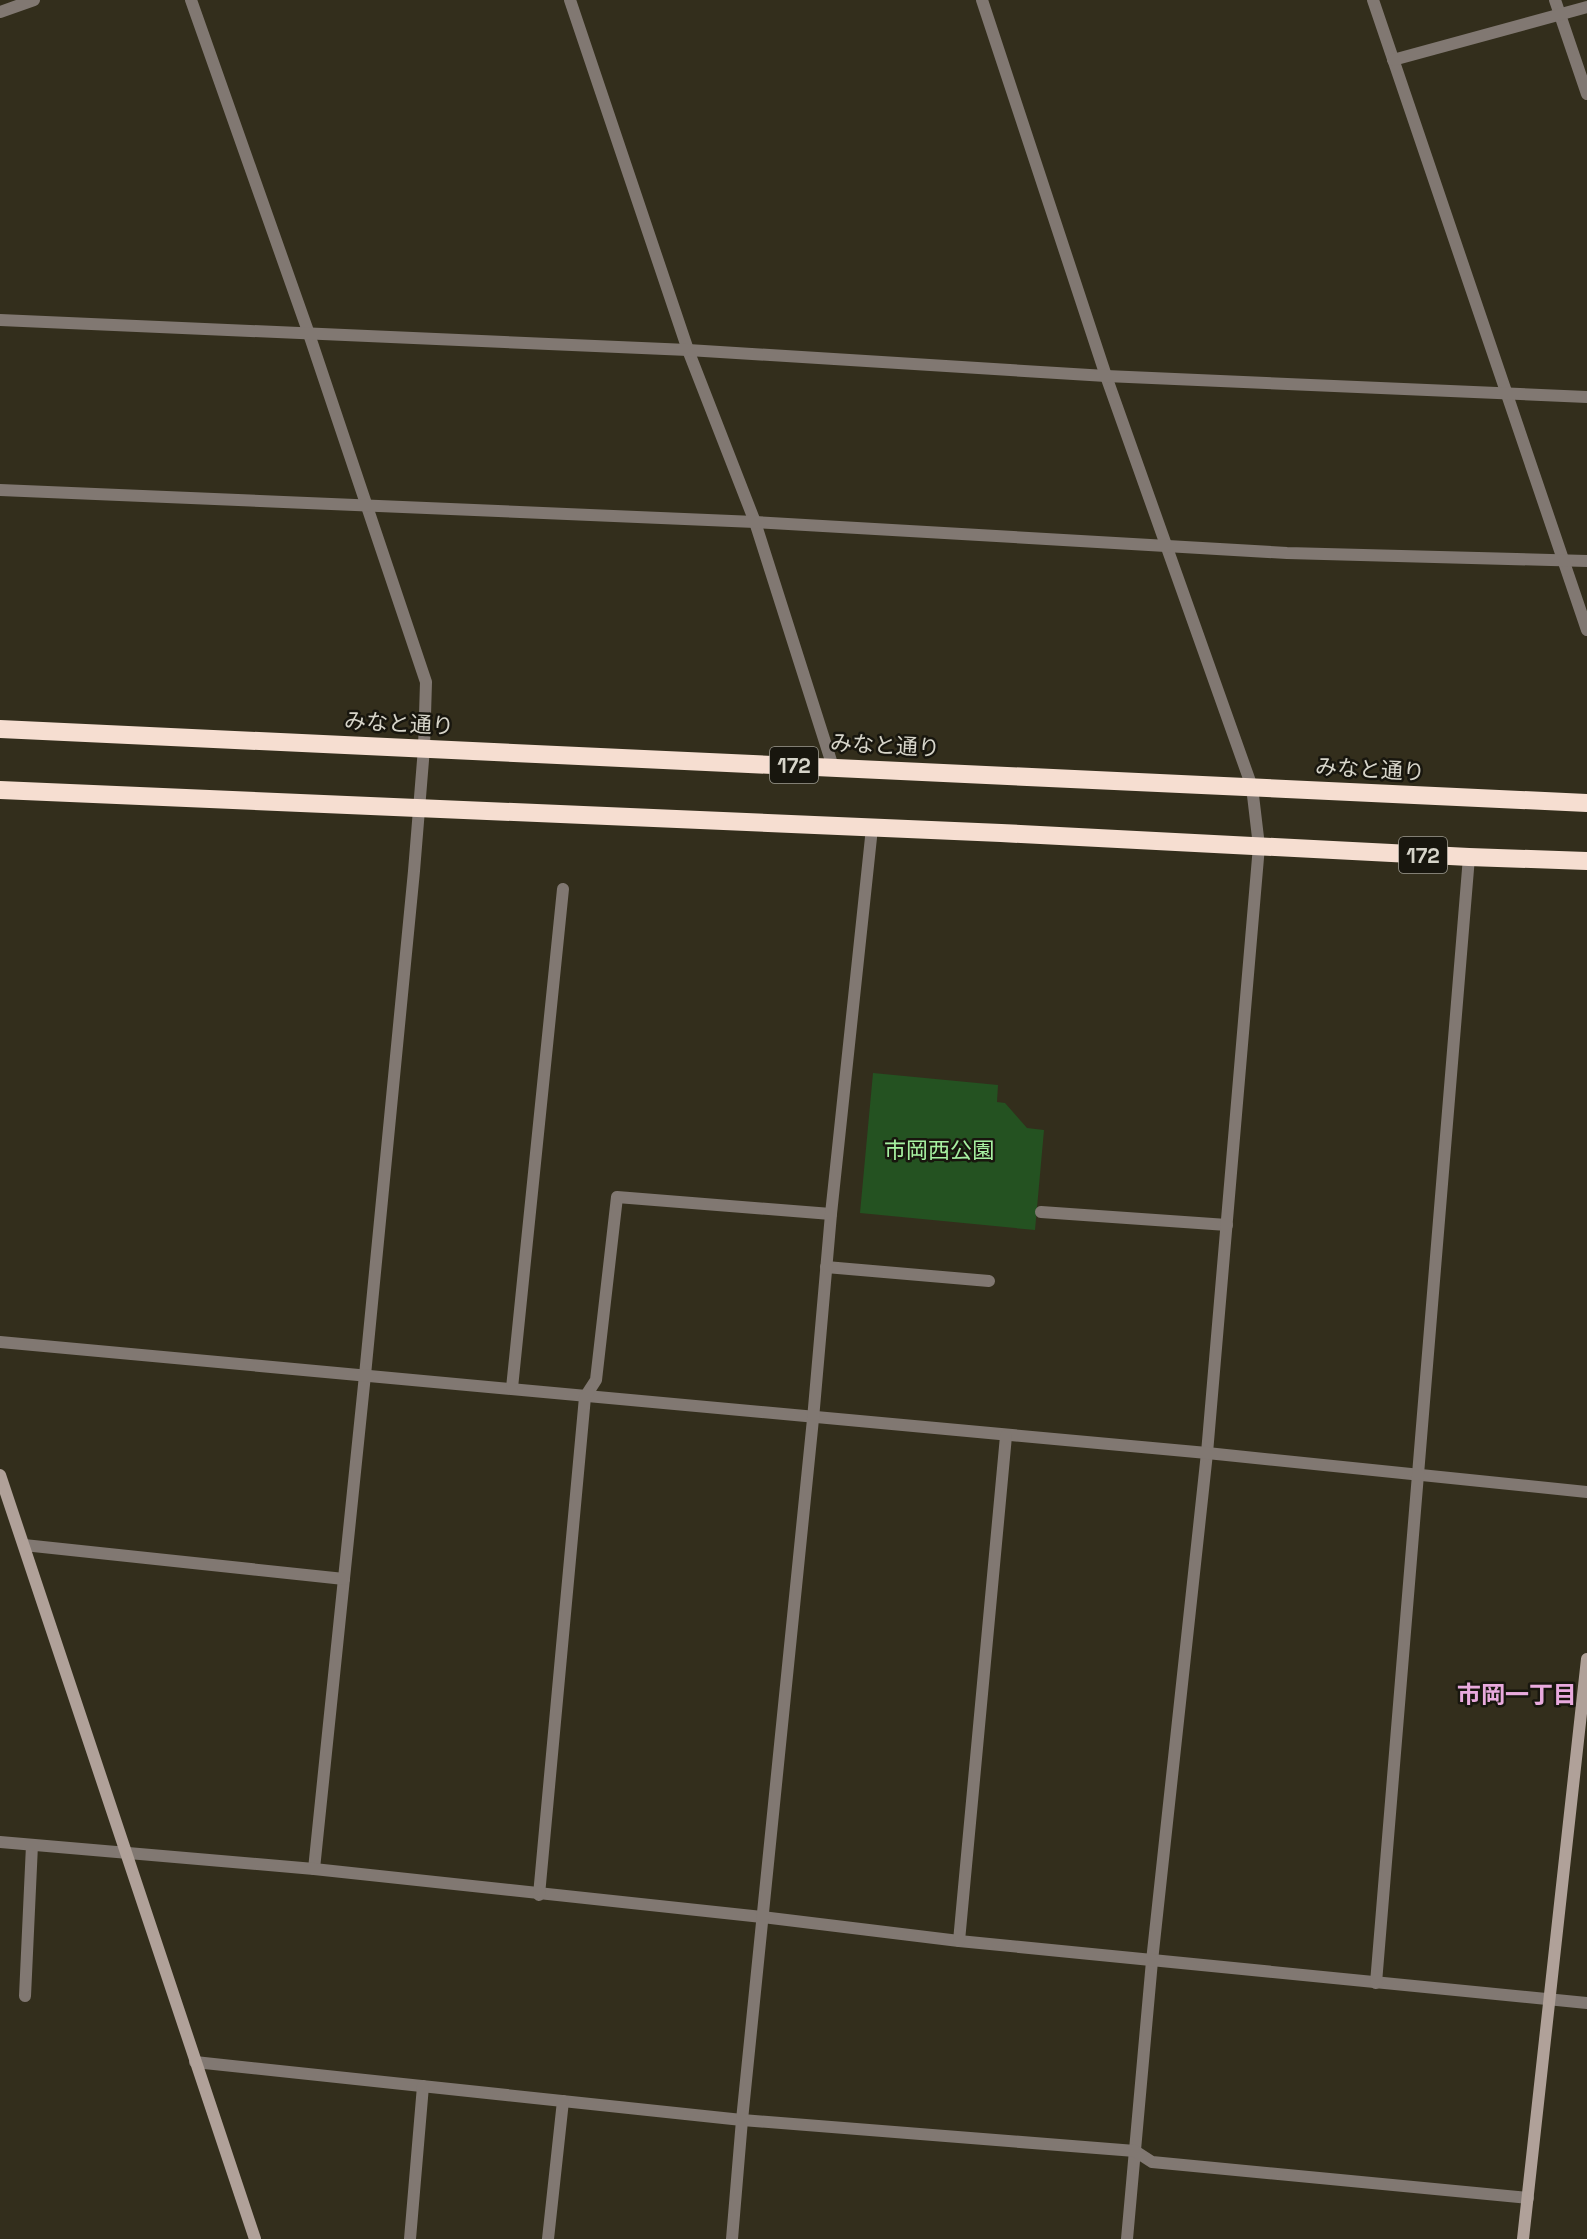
<svg xmlns="http://www.w3.org/2000/svg" width="1587" height="2239" viewBox="0 0 1587 2239" font-family="'Space Grotesk','Noto Sans JP',sans-serif">
	<style>
		.green { fill: #245221 }
		.lines { fill: none; stroke-linecap: round; stroke-linejoin: round }
		.lane { stroke: #817872; stroke-width: 12 }
		.street { stroke: #817872; stroke-width: 12 }
		.secondary { stroke: #b0a199; stroke-width: 12 }
		.highway { stroke: #f6ded1; stroke-width: 18 }
		.labels { text-anchor: middle; dominant-baseline: central; stroke-width: 5; stroke-linejoin: round; paint-order: stroke }
		.shield { fill: #18160e; stroke: #9d9b91; stroke-width: 1.5 }
		.shield-label { font-size: 21px; font-weight: bold; fill: #d6d4c9 }
		.street-label { font-size: 22px; fill: #d6d4c9; stroke: #18160e }
		.park-label { font-size: 22px; fill: #a7f1a1; stroke: #18160e }
		.neighbourhood-label { font-size: 24px; font-weight: bold; fill: #e9aade; stroke: #18160e }
	</style>
	<rect width="100%" height="100%" fill="#332e1c"/>
	<path class="green" d="M873,1073L998,1085L997,1102L1005,1103L1027,1128L1044,1130L1035,1230L860,1213Z"/>
	<g class="lines">
		<g class="lane">
			<path d="M1041,1212L1227,1225"/>
			<path d="M25,1996L32,1845"/>
		</g>
		<g class="street">
			<path d="M191,0L309,334L426,682L424,748L414,871L365,1375L314,1869"/>
			<path d="M570,0L688,350L755,522L833,767"/>
			<path d="M982,0L1106,376L1252,787L1259,846L1207,1453L1152,1961L1127,2239"/>
			<path d="M1373,0L1587,630"/>
			<path d="M1555,0L1587,94"/>
			<path d="M0,12L34,0"/>
			<path d="M1393,60L1587,7"/>
			<path d="M0,320L688,350L1106,376L1587,397"/>
			<path d="M0,490L755,522L1287,553L1587,561"/>
			<path d="M826,1267L989,1281"/>
			<path d="M0,1342L1207,1453L1587,1492"/>
			<path d="M512,1388L563,889"/>
			<path d="M24,1545L344,1579"/>
			<path d="M0,1842L314,1869L762,1917L959,1941L1587,2003"/>
			<path d="M539,1895L585,1397L596,1380L617,1197L831,1214"/>
			<path d="M959,1941L1006,1436"/>
			<path d="M1376,1983L1469,857"/>
			<path d="M195,2062L742,2120L1135,2151L1152,2162L1528,2198"/>
			<path d="M410,2239L423,2086"/>
			<path d="M548,2239L563,2101"/>
			<path d="M732,2239L742,2120L813,1419L831,1214L872,828"/>
		</g>
		<g class="secondary">
			<path d="M0,1475L255,2239"/>
			<path d="M1523,2239L1587,1659"/>
		</g>
		<g class="highway">
			<path d="M0,729L1587,803"/>
			<path d="M0,790L1001,833L1469,857L1587,861"/>
		</g>
	</g>
	<g class="labels">
		<g class="shield">
			<rect x="770" y="747" width="48" height="36" rx="4.5"/>
			<rect x="1399" y="837" width="48" height="36" rx="4.5"/>
		</g>
		<g class="shield-label">
			<text x="794" y="765">172</text>
			<text x="1423" y="855">172</text>
		</g>
		<g class="street-label">
			<text transform="translate(399 723) rotate(3)">みなと通り</text>
			<text transform="translate(885 745) rotate(3)">みなと通り</text>
			<text transform="translate(1370 769) rotate(3)">みなと通り</text>
		</g>
		<g class="park-label">
			<text x="939" y="1150">市岡西公園</text>
		</g>
		<g class="neighbourhood-label">
			<text x="1517" y="1694">市岡一丁目</text>
		</g>
	</g>
</svg>
